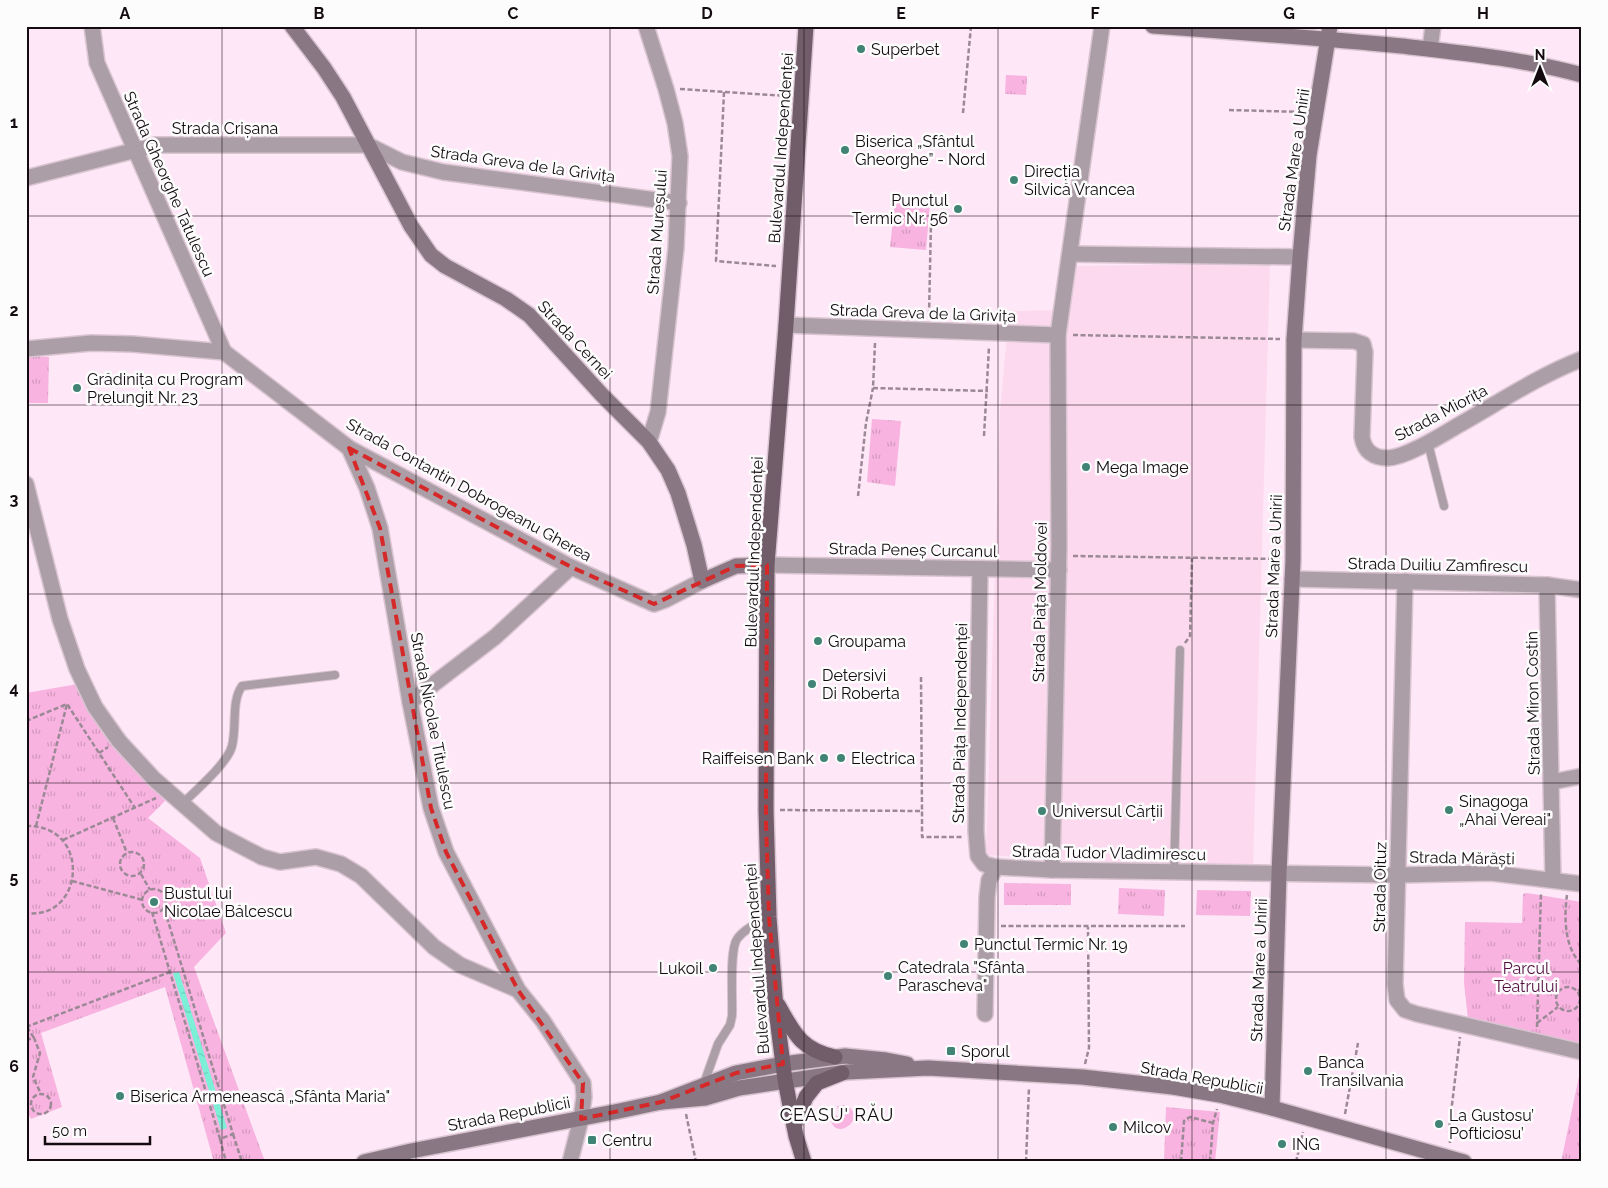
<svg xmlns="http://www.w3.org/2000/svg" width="1608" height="1188" viewBox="0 0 1608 1188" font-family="Raleway,sans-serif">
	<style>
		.built { fill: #fdd9f0 }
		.grass { fill: url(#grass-tufts) }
		.water { fill: url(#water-ripples) }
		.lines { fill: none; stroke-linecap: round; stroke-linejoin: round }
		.lane-casing { stroke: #d9c4d1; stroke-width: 10 }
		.street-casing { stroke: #d9c4d1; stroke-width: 18 }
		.secondary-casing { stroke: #d9c4d1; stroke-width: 18 }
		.primary-casing { stroke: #d9c4d1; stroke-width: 18 }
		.path { stroke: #9b8a96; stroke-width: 2.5; stroke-dasharray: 5 2.5; stroke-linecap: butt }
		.lane { stroke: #ab9ea6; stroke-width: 8 }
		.street { stroke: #ab9ea6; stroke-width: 15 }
		.secondary { stroke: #897883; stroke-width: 15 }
		.primary { stroke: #715d6a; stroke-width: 15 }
		.marked { fill: none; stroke: #d62828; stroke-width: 4; stroke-dasharray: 10 6; stroke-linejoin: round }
		.grid { fill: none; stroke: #140b11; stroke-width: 1; stroke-opacity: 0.55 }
		.poi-dot { fill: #418375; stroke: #fcfcfc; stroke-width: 2 }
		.labels { text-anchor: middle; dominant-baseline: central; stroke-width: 5; stroke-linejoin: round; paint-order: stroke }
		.poi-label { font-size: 16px; fill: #140b11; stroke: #fcfcfc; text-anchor: start }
		.street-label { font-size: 16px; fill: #140b11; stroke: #fcfcfc }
		.park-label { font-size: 16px; fill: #520e41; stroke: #fcfcfc }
		.neighbourhood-label { font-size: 18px; letter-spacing: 1px; fill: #140b11; stroke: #fcfcfc }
		.neatline { fill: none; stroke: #140b11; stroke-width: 2 }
		.grid-label { font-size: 16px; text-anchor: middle; font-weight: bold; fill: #140b11 }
	</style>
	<defs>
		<pattern id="grass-tufts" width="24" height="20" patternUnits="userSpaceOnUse" patternTransform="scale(1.25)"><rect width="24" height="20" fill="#f8b3e0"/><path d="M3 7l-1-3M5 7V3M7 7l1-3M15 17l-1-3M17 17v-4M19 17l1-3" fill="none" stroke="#d499bf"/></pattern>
		<pattern id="water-ripples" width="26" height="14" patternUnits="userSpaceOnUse" patternTransform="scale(1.25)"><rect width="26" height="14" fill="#7bf0d7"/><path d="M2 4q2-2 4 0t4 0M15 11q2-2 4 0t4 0" fill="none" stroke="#69ccb8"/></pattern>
	</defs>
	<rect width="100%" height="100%" fill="#fee7f6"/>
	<path class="built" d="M1270,263L1253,870L986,855L1000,412L1009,311L1070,310L1077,266Z"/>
	<g class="grass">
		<path d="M1006,75L1027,76L1026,95L1005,94Z"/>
		<path d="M895,201L930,203L926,250L890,247Z"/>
		<path d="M26,356L49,357L48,403H26Z"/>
		<path d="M872,419L901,421L895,486L867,482Z"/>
		<path d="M78,684L109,736L165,801L148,818L200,858L226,933L194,967L264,1159L245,1162H214L165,987L41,1033L62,1107L31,1119L26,1110V693Z"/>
		<path d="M1004,883L1071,884V905H1004Z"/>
		<path d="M1119,888L1165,890L1164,916L1118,914Z"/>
		<path d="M1197,890L1251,891L1250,916L1196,915Z"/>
		<path d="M1527,893L1582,902V1044L1468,1019L1464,983L1465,922L1522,923L1523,894Z"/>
		<path d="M1582,1062V1162H1561Z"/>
		<path d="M844,1105C873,1115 832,1147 830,1115L838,1116L839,1114L837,1106Z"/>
		<path d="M1166,1107L1220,1112L1215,1162H1164Z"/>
	</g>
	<path class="water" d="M179,972L227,1128L221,1130L173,973Z"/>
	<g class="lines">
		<g class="lane-casing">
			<g id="lane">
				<path d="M1428,443L1444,506"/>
				<path d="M182,804C195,791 228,763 232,746C237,727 231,701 242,686L335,675"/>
				<path d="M1174,873L1180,650"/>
				<path d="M703,1086L718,1044L730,1025L732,1016C733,1000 729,951 737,939C744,929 759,922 769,917"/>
			</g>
		</g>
		<g class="street-casing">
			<g id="street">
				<path d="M92,26L97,63L224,352"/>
				<path d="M646,26L666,89L675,123L680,156L676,248L658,412L649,442"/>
				<path d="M1430,49L1433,26"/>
				<path d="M26,178L156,145H368L402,162L443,172L679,203"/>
				<path d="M1070,254L1300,257"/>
				<path d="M786,325L1058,335"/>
				<path d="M1294,340L1354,341L1363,344L1365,352L1362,437C1364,451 1373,458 1388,458C1407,457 1440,436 1457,426C1498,403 1538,376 1582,359"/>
				<path d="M26,349L91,343L132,344L224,352L349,448L571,567L654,604L665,600L702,581"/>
				<path d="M349,448L367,488L380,528L410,702L431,808L446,852L518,990L543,1021L583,1083L584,1097L581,1119L570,1162"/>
				<path d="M26,484L60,619L77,669L95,707L119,741L154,779L216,833L262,857L280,862L316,857L341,864L361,876L434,947L460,965L518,990"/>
				<path d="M767,565L1059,570"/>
				<path d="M980,569L976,831L978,856L984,864L996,867L1052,870L1397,875L1491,873L1582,884"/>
				<path d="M1292,579L1547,585L1582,590"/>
				<path d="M1405,581L1395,984L1397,1000L1405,1010L1417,1014L1582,1052"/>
				<path d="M1547,585L1553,880"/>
				<path d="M410,702L495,637L571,567"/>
				<path d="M1552,782L1582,776"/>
				<path d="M1052,870L1059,547L1058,335L1102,26"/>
				<path d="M985,1014L987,897L989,880L996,867"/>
			</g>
		</g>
		<g class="secondary-casing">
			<g id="secondary">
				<path d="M292,26L324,68L343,97L411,226L431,255L445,266L506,299L529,315L602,395L649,442L668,470L678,493L694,545L702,581L736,566L767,565"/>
				<path d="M1153,26C1236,32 1319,38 1402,46C1463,53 1523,59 1582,75"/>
				<path d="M661,1102L705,1098L739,1088L847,1072L928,1068L1082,1077L1173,1087L1220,1095L1272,1108L1464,1162"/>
				<path d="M1272,1108L1279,873L1293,560L1294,340L1300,257L1309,155L1330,26"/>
				<path d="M364,1162L411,1151L619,1111L661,1102L736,1073L783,1064L845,1056L886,1060L907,1064"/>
			</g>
		</g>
		<g class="primary-casing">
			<g id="primary">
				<path d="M778,1005C794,1033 801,1050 835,1057"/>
				<path d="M794,1126L806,1097L817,1083L842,1073"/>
				<path d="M804,1162L796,1136L785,1080L776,1010L769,917L766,810L767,565L786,325L806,26"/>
			</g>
		</g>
		<g class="path">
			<path d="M680,89L787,96"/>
			<path d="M724,92L716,261L776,266"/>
			<path d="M1229,110L1303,112"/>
			<path d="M963,113L971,26"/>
			<path d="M929,315L931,222"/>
			<path d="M1073,335L1280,339"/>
			<path d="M875,343L873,388L988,391"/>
			<path d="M984,436L989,347"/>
			<path d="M858,496L866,423L873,388"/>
			<path d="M1073,556L1280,559"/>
			<path d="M1185,643L1190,636L1192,558"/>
			<path d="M921,677L922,811"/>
			<path d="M26,721L67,704L135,808"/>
			<path d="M99,753L108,747"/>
			<path d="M780,810L922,811V837H962"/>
			<path d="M113,818L127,853"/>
			<path d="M26,826C92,824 85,921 26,913"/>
			<path d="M36,826L67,704"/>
			<path d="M63,840L156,798"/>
			<circle cx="132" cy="864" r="12"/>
			<path d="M141,874L150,890"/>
			<path d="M72,881L143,900"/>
			<circle cx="154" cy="901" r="12"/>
			<path d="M1567,895C1564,917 1564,948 1582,965"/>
			<path d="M152,912L220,1139L233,1134L164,908"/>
			<path d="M1001,926H1185"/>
			<circle cx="1568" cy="999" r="12"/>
			<path d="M1578,991L1582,988"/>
			<path d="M1537,1023L1558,1007"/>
			<path d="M26,1027L170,972"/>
			<path d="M27,1027L34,1038"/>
			<path d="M1537,1027L1541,892"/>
			<path d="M26,1040L34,1038L40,1053L33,1077L41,1094"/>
			<path d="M1085,1064L1089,1048L1088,927"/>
			<circle cx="41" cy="1104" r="10"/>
			<path d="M686,1114L696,1162"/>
			<path d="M1345,1114L1358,1043"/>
			<path d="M233,1134L242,1162"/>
			<path d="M220,1139L226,1162"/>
			<path d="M1450,1143L1449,1130L1460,1037"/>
			<path d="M1026,1162L1029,1087"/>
			<path d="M1181,1162L1184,1121L1186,1119L1190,1117L1213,1123"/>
			<path d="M1210,1162L1213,1123L1217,1109"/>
			<path d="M1296,1162L1303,1132"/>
		</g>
		<use href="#lane" class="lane"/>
		<use href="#street" class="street"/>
		<use href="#secondary" class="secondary"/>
		<use href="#primary" class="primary"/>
	</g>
	<path class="marked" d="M349,448L571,567L654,604L736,566L767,565L766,820L769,917L783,1064L736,1073L661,1102L581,1119L583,1083L518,990L446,852L431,808L380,528Z"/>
	<path class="grid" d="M222,26V1162M416,26V1162M610,26V1162M804,26V1162M998,26V1162M1192,26V1162M1386,26V1162M26,216H1582M26,405H1582M26,594H1582M26,783H1582M26,972H1582"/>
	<g class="poi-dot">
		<circle cx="861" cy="49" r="5"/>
		<circle cx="845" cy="150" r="5"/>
		<circle cx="1014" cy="180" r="5"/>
		<circle cx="958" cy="209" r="5"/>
		<circle cx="77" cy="388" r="5"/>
		<circle cx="1086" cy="467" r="5"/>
		<circle cx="818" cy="641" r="5"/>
		<circle cx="812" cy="684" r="5"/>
		<circle cx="824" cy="758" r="5"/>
		<circle cx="841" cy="758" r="5"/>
		<circle cx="1449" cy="810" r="5"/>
		<circle cx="1042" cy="811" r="5"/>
		<circle cx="154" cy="902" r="5"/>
		<circle cx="964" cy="944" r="5"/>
		<circle cx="713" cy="968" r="5"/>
		<circle cx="888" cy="976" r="5"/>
		<rect x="946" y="1046" width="10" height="10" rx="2.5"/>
		<circle cx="1308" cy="1071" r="5"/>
		<circle cx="120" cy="1096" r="5"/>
		<circle cx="1439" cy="1124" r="5"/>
		<circle cx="1113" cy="1127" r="5"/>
		<rect x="587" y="1135" width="10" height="10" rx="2.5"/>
		<circle cx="1282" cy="1144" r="5"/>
	</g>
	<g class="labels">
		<g class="poi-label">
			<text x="871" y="49">Superbet</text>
			<text x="855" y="141">Biserica „Sfântul<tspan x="855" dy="18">Gheorghe” - Nord</tspan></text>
			<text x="1024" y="171">Direcția<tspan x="1024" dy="18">Silvică Vrancea</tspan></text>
			<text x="948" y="200" text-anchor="end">Punctul<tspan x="948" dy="18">Termic Nr. 56</tspan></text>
			<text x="87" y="379">Grădinița cu Program<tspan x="87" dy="18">Prelungit Nr. 23</tspan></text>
			<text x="1096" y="467">Mega Image</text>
			<text x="828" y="641">Groupama</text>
			<text x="822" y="675">Detersivi<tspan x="822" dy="18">Di Roberta</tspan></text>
			<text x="814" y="758" text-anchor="end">Raiffeisen Bank</text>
			<text x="851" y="758">Electrica</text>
			<text x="1459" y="801">Sinagoga<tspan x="1459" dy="18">„Ahai Vereai"</tspan></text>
			<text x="1052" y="811">Universul Cărții</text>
			<text x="164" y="893">Bustul lui<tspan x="164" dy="18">Nicolae Bălcescu</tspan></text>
			<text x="974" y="944">Punctul Termic Nr. 19</text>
			<text x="898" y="967">Catedrala "Sfânta<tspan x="898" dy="18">Parascheva"</tspan></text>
			<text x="703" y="968" text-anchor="end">Lukoil</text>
			<text x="961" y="1051">Sporul</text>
			<text x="1318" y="1062">Banca<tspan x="1318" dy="18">Transilvania</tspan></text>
			<text x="130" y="1096">Biserica Armenească „Sfânta Maria"</text>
			<text x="1449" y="1115">La Gustosu’<tspan x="1449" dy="18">Pofticiosu’</tspan></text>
			<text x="1123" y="1127">Milcov</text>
			<text x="602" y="1140">Centru</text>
			<text x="1292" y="1144">ING</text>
		</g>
		<g class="street-label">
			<text x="225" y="128">Strada Crișana</text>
			<text transform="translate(781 148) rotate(-86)">Bulevardul Independenței</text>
			<text transform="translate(1294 160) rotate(-82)">Strada Mare a Unirii</text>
			<text transform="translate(523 164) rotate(8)">Strada Greva de la Grivița</text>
			<text transform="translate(169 184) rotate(66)">Strada Gheorghe Tatulescu</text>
			<text transform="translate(657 232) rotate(-86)">Strada Mureșului</text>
			<text transform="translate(923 313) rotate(2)">Strada Greva de la Grivița</text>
			<text transform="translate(575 340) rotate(47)">Strada Cernei</text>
			<text transform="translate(1441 413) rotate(-28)">Strada Miorița</text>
			<text transform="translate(469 490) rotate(29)">Strada Contantin Dobrogeanu Gherea</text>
			<text transform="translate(913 550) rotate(1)">Strada Peneș Curcanul</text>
			<text transform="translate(754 552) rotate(-88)">Bulevardul Independenței</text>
			<text transform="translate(1438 565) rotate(1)">Strada Duiliu Zamfirescu</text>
			<text transform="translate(1274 566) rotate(-88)">Strada Mare a Unirii</text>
			<text transform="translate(1040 602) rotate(-89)">Strada Piața Moldovei</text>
			<text transform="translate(1533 703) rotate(-91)">Strada Miron Costin</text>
			<text transform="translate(433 721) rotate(79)">Strada Nicolae Titulescu</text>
			<text transform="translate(960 723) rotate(-89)">Strada Piața Independenței</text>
			<text transform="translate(1109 853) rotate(1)">Strada Tudor Vladimirescu</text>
			<text transform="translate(1462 858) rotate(1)">Strada Mărăști</text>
			<text transform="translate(1380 887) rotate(-89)">Strada Oituz</text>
			<text transform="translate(757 959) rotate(-94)">Bulevardul Independenței</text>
			<text transform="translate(1259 970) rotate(-88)">Strada Mare a Unirii</text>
			<text transform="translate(1202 1078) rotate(10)">Strada Republicii</text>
			<text transform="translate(509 1114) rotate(-11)">Strada Republicii</text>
		</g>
		<g class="park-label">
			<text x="1526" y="968">Parcul<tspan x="1526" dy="18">Teatrului</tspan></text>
		</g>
		<g class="neighbourhood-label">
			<text x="837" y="1114">CEASU' RĂU</text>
		</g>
	</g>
	<rect width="1608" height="1188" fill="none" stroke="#fcfcfc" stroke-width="55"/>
	<g transform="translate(1540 68)" stroke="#fcfcfc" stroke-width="4" paint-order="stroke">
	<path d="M0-4L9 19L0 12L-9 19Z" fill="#140b11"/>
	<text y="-8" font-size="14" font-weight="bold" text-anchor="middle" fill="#140b11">N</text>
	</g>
	<path d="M45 1136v8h105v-8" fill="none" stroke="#140b11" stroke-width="2.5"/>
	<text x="52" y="1136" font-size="15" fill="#140b11" stroke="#fcfcfc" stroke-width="4" paint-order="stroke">50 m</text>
	<rect x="28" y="28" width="1552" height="1132" class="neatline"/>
	<g class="grid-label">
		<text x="125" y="19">A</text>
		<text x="319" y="19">B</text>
		<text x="513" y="19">C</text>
		<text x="707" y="19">D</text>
		<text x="901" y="19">E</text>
		<text x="1095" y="19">F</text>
		<text x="1289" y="19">G</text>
		<text x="1483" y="19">H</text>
		<text x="14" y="128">1</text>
		<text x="14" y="316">2</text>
		<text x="14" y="505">3</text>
		<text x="14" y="694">4</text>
		<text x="14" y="883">5</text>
		<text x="14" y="1072">6</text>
	</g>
</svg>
